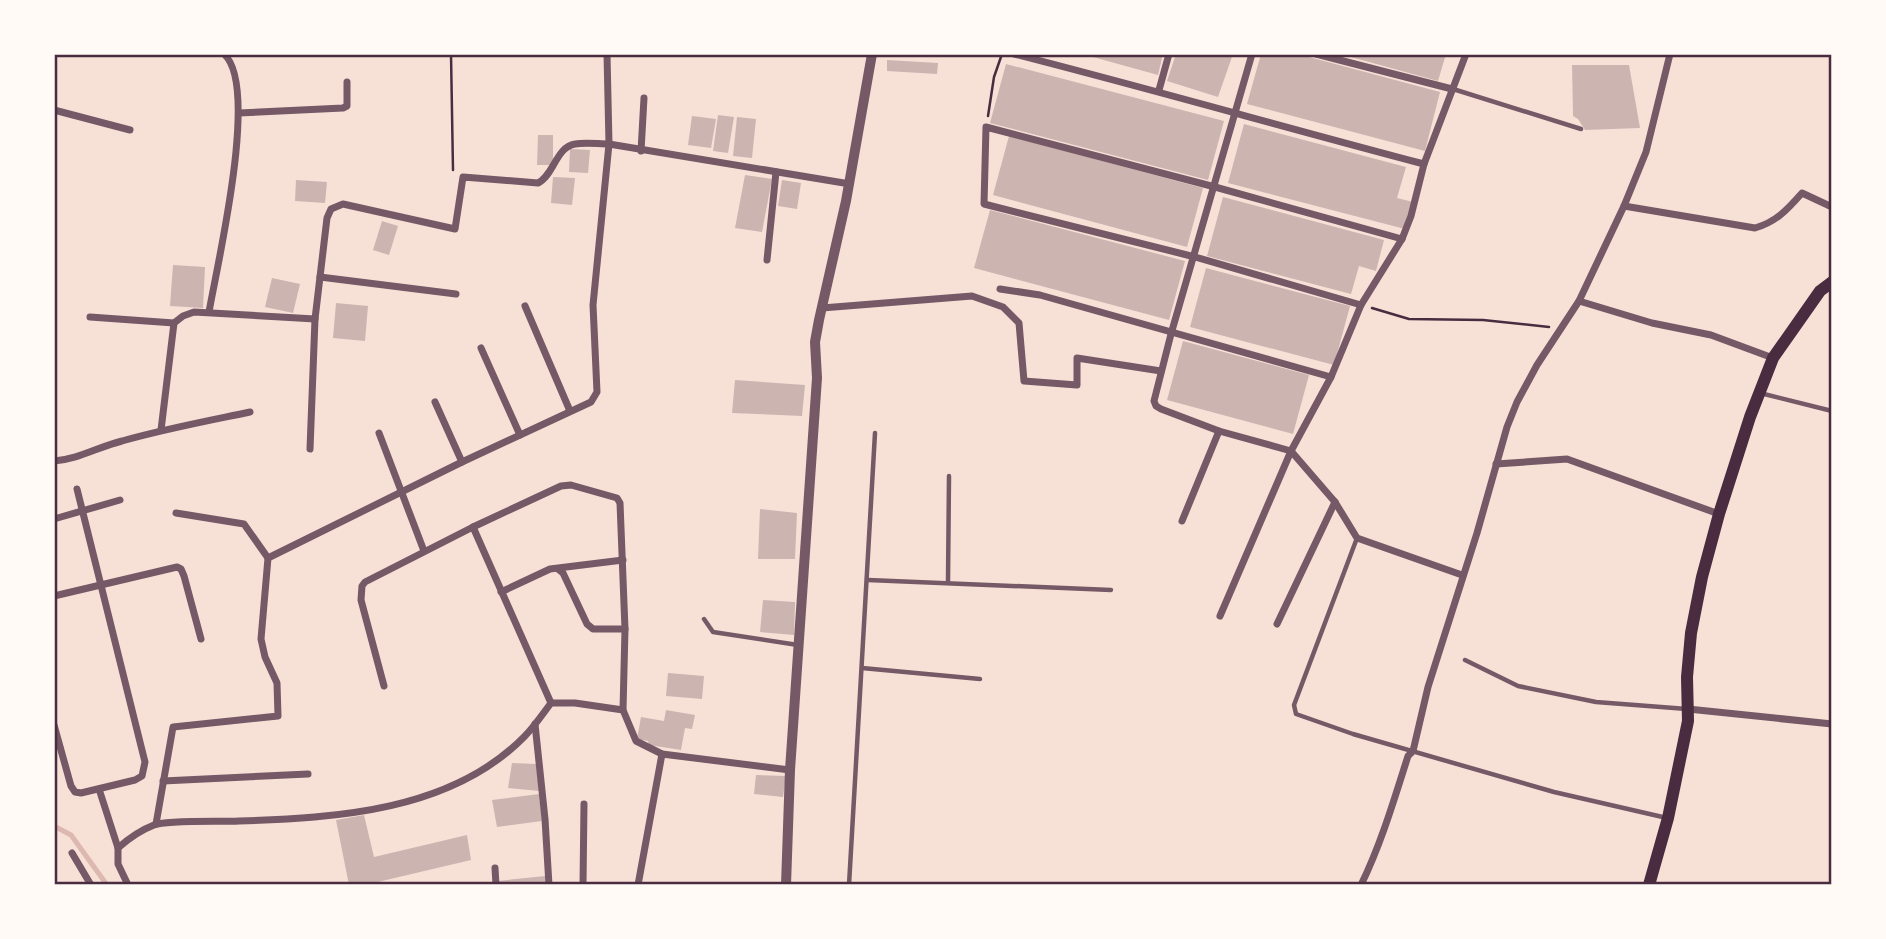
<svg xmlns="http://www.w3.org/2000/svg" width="1886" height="939" viewBox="0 0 1886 939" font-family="Manrope,sans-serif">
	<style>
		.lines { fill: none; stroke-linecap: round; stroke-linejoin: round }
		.stream { stroke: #dcb8b0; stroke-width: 5 }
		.building { fill: #ccb4b1 }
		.path { stroke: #4a2c40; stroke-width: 2.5 }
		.service { stroke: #755966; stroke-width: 4.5 }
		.minor { stroke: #755966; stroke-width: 7 }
		.tertiary { stroke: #755966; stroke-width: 10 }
		.secondary { stroke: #4a2c40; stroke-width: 12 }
		.neatline { fill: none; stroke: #4a2c40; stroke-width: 2.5 }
	</style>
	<rect width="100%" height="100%" fill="#f7e1d7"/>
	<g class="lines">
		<path class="stream" d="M54,826L71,835L107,885"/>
	</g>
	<g class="building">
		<path d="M1082,54H1163L1158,75Z"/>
		<path d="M1176,54H1233L1218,97L1167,81Z"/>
		<path d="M1261,54H1298L1440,92L1425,151L1247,104Z"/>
		<path d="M1340,54H1446L1438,81Z"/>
		<path d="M887,60L938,63L937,74L887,71Z"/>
		<path d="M1006,64L1224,121L1208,180L990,123Z"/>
		<path d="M1572,65H1629L1640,128L1585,130L1578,119L1573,116Z"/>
		<path d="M718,115L734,117L728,153L713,151Z"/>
		<path d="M692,116L716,119L711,148L688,145Z"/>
		<path d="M737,117L756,119L752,158L733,156Z"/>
		<path d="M1244,124L1406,167L1397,198L1413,202L1405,229L1228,183Z"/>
		<path d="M538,135H553V165H537Z"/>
		<path d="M1009,136L1203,188L1187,247L993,195Z"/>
		<path d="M570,149L590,150L588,173L569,172Z"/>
		<path d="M745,175L772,179L762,232L735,228Z"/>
		<path d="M553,177L575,178L572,205L551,203Z"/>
		<path d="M296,180L327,182L325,203L295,201Z"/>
		<path d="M782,180L801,183L797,209L778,206Z"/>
		<path d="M1223,197L1384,240L1376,271L1359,266L1351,294L1207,256Z"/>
		<path d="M990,210L1185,261L1169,320L974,268Z"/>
		<path d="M382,221L398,226L389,255L373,250Z"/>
		<path d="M173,265L205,267L203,308L170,306Z"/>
		<path d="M1206,268L1350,306L1334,365L1190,327Z"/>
		<path d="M272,278L300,284L293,313L265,307Z"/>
		<path d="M336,303L368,306L365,341L333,338Z"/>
		<path d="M1183,341L1309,375L1293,434L1167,400Z"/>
		<path d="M735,380L805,385L802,416L732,413Z"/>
		<path d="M760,509L797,513L795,559H758Z"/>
		<path d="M763,600L795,602L794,635L760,632Z"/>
		<path d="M668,673L704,676L702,699L666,696Z"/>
		<path d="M666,710L695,715L692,729L685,728L681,750L649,745L648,741L637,739L641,717L664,721Z"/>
		<path d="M512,763L536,764L539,791L508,788Z"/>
		<path d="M756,775L786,776L783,797L754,794Z"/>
		<path d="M539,794L542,821L497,827L492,800Z"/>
		<path d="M364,815L374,857L467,835L471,860L365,885H349L336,820Z"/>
		<path d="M545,876L546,885H498L497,881Z"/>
	</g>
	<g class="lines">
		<g class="path">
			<path d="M451,54L453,170"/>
			<path d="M988,116L994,77L1002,54"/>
			<path d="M1372,308L1409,319L1483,320L1549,327"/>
		</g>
		<g class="service">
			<path d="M898,54H907"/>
			<path d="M1453,89L1581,129"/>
			<path d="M1760,393L1832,411"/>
			<path d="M1357,538L1294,705L1296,714L1353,734L1554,792L1667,818"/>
			<path d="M868,580L1111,590"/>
			<path d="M948,582L949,476"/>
			<path d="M704,619L713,632L798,645"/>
			<path d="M1465,660L1518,686L1596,702L1687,709"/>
			<path d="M862,668L980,679"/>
			<path d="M849,885L875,433"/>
		</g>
		<g class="minor">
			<path d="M1014,54C1151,89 1287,128 1424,164"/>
			<path d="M1252,54L1171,334L1154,401L1156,406L1161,409L1219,431L1291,451"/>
			<path d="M1316,54L1452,89"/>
			<path d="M1159,90L1169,54"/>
			<path d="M54,110L130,130"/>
			<path d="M239,113L343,108L347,106V82"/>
			<path d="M641,151L644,98"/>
			<path d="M1624,206L1755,228C1776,222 1787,210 1802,193L1832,207"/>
			<path d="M767,260L776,172"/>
			<path d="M320,277L456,294"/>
			<path d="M1000,289L1040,295L1331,377"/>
			<path d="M1579,301L1652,323L1711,335L1773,358"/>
			<path d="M1361,305L1195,257L984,204L986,127L1215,187L1402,239"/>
			<path d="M525,306L570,411"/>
			<path d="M822,308L972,296L1003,307L1019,323L1024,381L1077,385V358L1161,371"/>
			<path d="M209,312C217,265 260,86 224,54"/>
			<path d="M90,317L174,323"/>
			<path d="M481,348L520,435"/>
			<path d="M435,402L462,462"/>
			<path d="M161,430L174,323L183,316L194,312L315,319L327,218L331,209L343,204L455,229L463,177L538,183C554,175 556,147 575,144C586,142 598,144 609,144L850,184"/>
			<path d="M379,433L424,551"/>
			<path d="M310,449L315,319"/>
			<path d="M1291,451L1335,502L1357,538L1462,575"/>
			<path d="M54,461C79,459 98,447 122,441C164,429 207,421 250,412"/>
			<path d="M1496,464L1567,459L1719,514"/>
			<path d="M176,513L244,524L268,558"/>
			<path d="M54,519L120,500"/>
			<path d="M1182,521L1219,431"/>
			<path d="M473,527L551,703"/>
			<path d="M558,569L563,573L587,624L593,629H625"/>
			<path d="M501,592L550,569L623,560"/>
			<path d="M54,596L177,567L181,569L184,576L201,639"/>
			<path d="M1220,616L1291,451L1331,377L1361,305L1402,239L1411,216L1424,164L1466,54"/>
			<path d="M1277,624L1335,502"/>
			<path d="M384,686L361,600L362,586L365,582L473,527L561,486L571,485L617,498L620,503L625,629L623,710"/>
			<path d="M1688,709L1832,724"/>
			<path d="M535,724L545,819L549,885"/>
			<path d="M54,725L71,786L75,792L81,793L135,780L142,776L145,762L77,489"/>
			<path d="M163,781L308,774"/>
			<path d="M99,789L118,848"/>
			<path d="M156,824L173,727L278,716L277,683L265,657L261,639L268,558L462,462L591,402L597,392L593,305L609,144L607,54"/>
			<path d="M72,853L91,885"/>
			<path d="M495,868L496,885"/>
			<path d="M128,885L118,864V848C128,839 141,830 154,825C167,820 221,822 239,821C337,818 451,811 524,737C534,727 542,715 551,703H575L623,710L636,741L662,754L790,770"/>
			<path d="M583,885L584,804"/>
			<path d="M638,885L662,754"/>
			<path d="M1361,885C1381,844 1394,800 1408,756L1413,751L1428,687L1477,533L1507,427L1517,402L1537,365L1579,301L1624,206L1646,152L1670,54"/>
		</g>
		<path class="tertiary" d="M786,885L790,770L817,378L815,342L819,320L846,201L872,54"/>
		<path class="secondary" d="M1649,885L1668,818L1688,721L1687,677L1691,633L1702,577L1719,514L1750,417L1773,358L1820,291L1832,282"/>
	</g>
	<rect width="1886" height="939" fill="none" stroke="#fffaf5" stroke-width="112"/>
	<rect x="56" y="56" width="1774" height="827" class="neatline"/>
</svg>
